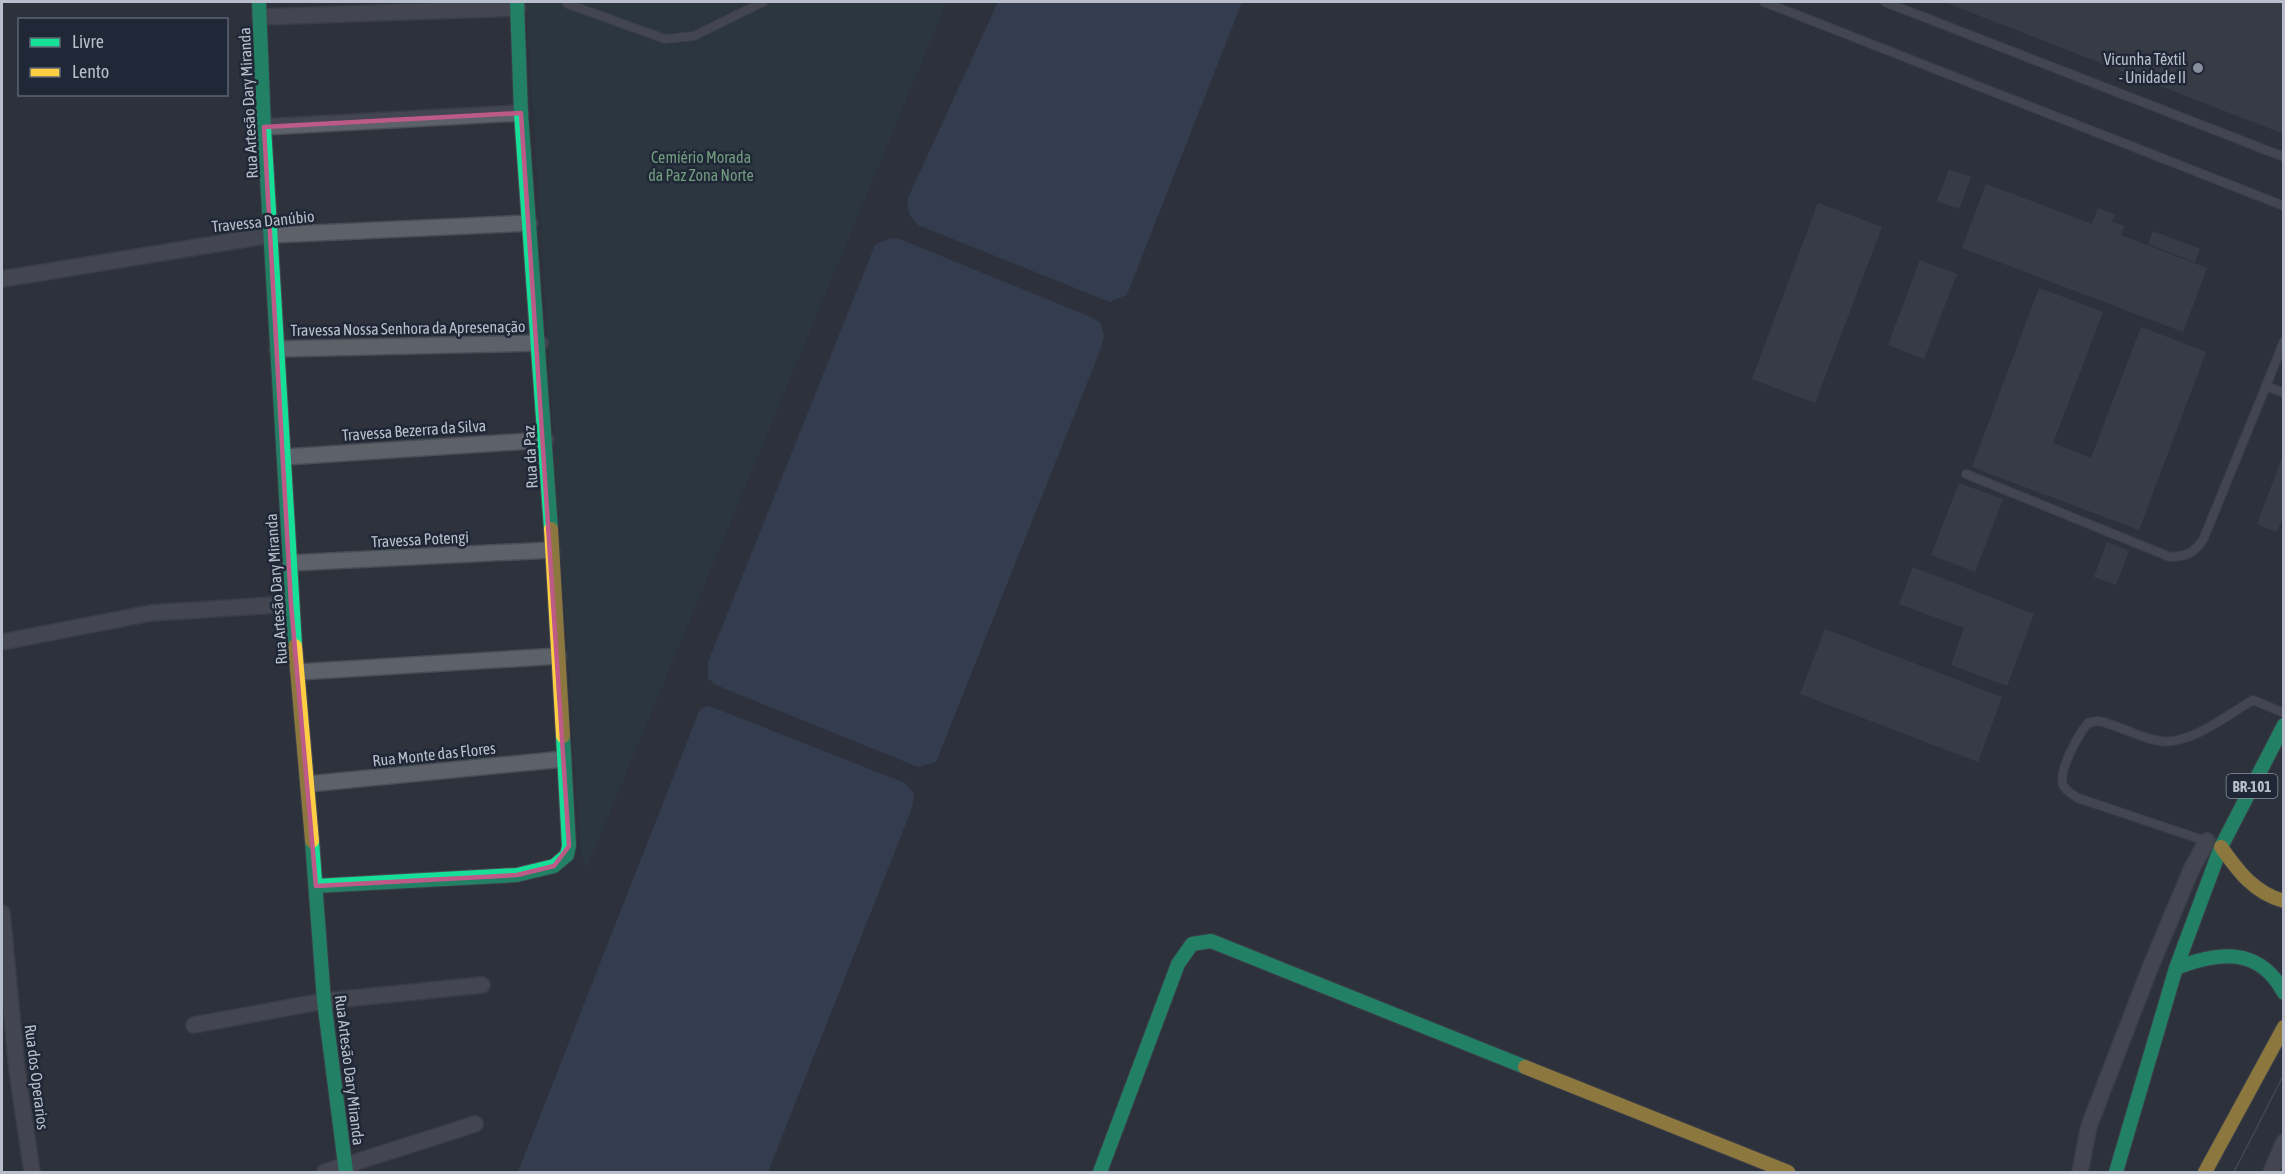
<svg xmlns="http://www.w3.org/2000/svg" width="2285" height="1174" viewBox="0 0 2285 1174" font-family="'Asap Condensed',sans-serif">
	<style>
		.green { fill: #2a3c42 }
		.water { fill: #3c4b67 }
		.building { fill: #444850 }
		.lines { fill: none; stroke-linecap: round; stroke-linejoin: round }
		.lane-casing { stroke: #494d54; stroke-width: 10 }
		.street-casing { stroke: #494d54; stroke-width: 18 }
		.fast-casing { stroke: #494d54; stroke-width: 16 }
		.slow-casing { stroke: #494d54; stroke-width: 16 }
		.lane { stroke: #5d616a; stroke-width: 8 }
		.street { stroke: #5d616a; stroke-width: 15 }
		.fast { stroke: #16e098; stroke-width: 14 }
		.slow { stroke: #ffcf43; stroke-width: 14 }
		.tram { stroke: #5c6068; stroke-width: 1.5 }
		.marked { fill: none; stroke: #be5a88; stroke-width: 4.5; stroke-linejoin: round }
		.poi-dot { fill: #878d9a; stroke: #202837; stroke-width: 2 }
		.labels { text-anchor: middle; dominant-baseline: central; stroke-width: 5; stroke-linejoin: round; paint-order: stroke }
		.shield { fill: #202837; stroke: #8a919f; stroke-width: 1.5 }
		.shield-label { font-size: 15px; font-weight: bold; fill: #b8becc }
		.poi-label { font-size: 16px; fill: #b8becc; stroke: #202837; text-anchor: end }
		.street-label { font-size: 16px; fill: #b8becc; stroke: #202837 }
		.park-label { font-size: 16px; fill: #709c7d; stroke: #202837 }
	</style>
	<rect width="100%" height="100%" fill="#2d323c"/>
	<path class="green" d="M526,2H947L586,870L580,848Z"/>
	<g class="water">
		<path d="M998,2H1242L1130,287L1126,295L1110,302L918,225L909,214L907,200Z"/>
		<path d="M897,238L1088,316L1100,322L1104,336L1101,348L936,762L918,767L716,685L708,678V662L875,245L888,239Z"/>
		<path d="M709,706L905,783L914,793L912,808L768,1172H518L700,709Z"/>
	</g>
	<g class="building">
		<path d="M1944,2H2284V134Z"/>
		<path d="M1949,169L1971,177L1959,209L1937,201Z"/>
		<path d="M1986,184L2092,224L2098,208L2115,215L2112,222L2124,226L2121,235L2207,268L2183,332L1962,248Z"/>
		<path d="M1818,203L1882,227L1815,403L1752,379Z"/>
		<path d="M2153,231L2200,249L2195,262L2148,244Z"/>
		<path d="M1920,260L1957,274L1924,359L1888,345Z"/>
		<path d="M2039,288L2103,312L2053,443L2091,458L2141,327L2206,352L2139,530L1972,467Z"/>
		<path d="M2284,453V514L2277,532L2257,524Z"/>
		<path d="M1959,483L2003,499L1975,572L1931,555Z"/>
		<path d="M2107,542L2129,551L2116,585L2094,577Z"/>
		<path d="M1913,567L2034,614L2007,686L1951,665L1964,628L1899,604Z"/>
		<path d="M1825,629L2002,697L1978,762L1800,694Z"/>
	</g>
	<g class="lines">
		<g class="lane-casing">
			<g id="lane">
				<path d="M566,2L568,4L665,39L694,36L763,2"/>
				<path d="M1764,2L2284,206"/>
				<path d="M1885,2L2284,157"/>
				<path d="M2266,386L2284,341"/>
				<path d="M1966,474L2170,557C2186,556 2193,554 2203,540L2266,386L2284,393"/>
				<path d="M2209,842L2078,798C2072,794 2066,791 2063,785C2058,770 2079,734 2088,723L2098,721C2119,725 2139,738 2160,741C2189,746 2229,714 2253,700L2284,713"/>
			</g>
		</g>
		<g class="street-casing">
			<g id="street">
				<path d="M260,17L518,8"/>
				<path d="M264,127L521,113"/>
				<path d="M2,279L271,235L530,223"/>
				<path d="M277,349L540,343"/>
				<path d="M285,457L546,440"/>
				<path d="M290,563L552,550"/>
				<path d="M2,642L151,613L291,604"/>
				<path d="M298,672L559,656"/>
				<path d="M308,784L564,759"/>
				<path d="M2,913L17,1070L32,1172"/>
				<path d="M194,1025L324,1001L482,985"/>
				<path d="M325,1172L475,1124"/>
				<path d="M2080,1172L2089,1126L2150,968L2192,868L2207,841"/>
				<path d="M2271,1172L2284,1142"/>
			</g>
		</g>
		<g class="fast-casing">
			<g id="fast">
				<path d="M259,2L264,127L295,646"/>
				<path d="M517,2L521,113L551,529"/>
				<path d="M312,841L324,1001L346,1172"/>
				<path d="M316,886L517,875L554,866L567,855L569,846L563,736"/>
				<path d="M2176,968C2219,952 2259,946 2284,993"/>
				<path d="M1100,1172L1178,964L1192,944L1211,941L1525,1067"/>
				<path d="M2116,1172L2176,968L2221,847L2284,725"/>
			</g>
		</g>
		<g class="slow-casing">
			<g id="slow">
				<path d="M551,529L563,736"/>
				<path d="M295,646L312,841"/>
				<path d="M2221,847C2238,871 2254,893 2284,901"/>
				<path d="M1525,1067L1788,1172"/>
				<path d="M2205,1172L2284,1027"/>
			</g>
		</g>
		<use href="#lane" class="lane"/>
		<use href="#street" class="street"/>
		<use href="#fast" class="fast"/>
		<use href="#slow" class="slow"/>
		<path class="tram" d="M2234,1172L2284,1074"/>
	</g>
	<path d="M0 0H2285V1174H0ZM521,113L569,846L554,866L517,875L316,886L291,604L264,127Z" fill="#2d323c" fill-opacity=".55" fill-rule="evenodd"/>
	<path class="marked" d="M521,113L569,846L554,866L517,875L316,886L291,604L264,127Z"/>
	<circle class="poi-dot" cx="2198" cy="68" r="6"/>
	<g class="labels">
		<rect class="shield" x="2226.5" y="774" width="51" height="24" rx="4.5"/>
		<g class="shield-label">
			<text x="2252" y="786">BR-101</text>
		</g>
		<g class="poi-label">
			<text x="2186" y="59">Vicunha Têxtil<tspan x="2186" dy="18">- Unidade II</tspan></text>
		</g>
		<g class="street-label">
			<text transform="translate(248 103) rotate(-93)">Rua Artesão Dary Miranda</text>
			<text transform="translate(263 221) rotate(-6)">Travessa Danúbio</text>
			<text transform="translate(408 328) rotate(-1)">Travessa Nossa Senhora da Apresenação</text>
			<text transform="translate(414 430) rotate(-4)">Travessa Bezerra da Silva</text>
			<text transform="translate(530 457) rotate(-93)">Rua da Paz</text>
			<text transform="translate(420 539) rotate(-3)">Travessa Potengi</text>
			<text transform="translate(276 589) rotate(-94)">Rua Artesão Dary Miranda</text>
			<text transform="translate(434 754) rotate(-6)">Rua Monte das Flores</text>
			<text transform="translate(350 1070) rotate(83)">Rua Artesão Dary Miranda</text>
			<text transform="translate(37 1077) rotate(83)">Rua dos Operarios</text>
		</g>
		<g class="park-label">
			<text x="701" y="157">Cemiério Morada<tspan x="701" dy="18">da Paz Zona Norte</tspan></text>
		</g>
	</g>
	<rect width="2285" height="1174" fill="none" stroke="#b8becc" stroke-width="6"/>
	<rect x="18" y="18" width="210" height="78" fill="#202837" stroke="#5d6473" stroke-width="1.5"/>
	<rect x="30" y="38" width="30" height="9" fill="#16e098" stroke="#5d6473" stroke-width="1.5"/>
	<text x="72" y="48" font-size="18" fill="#b8becc">Livre</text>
	<rect x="30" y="68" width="30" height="9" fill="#ffcf43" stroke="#5d6473" stroke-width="1.5"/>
	<text x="72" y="78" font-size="18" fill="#b8becc">Lento</text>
</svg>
